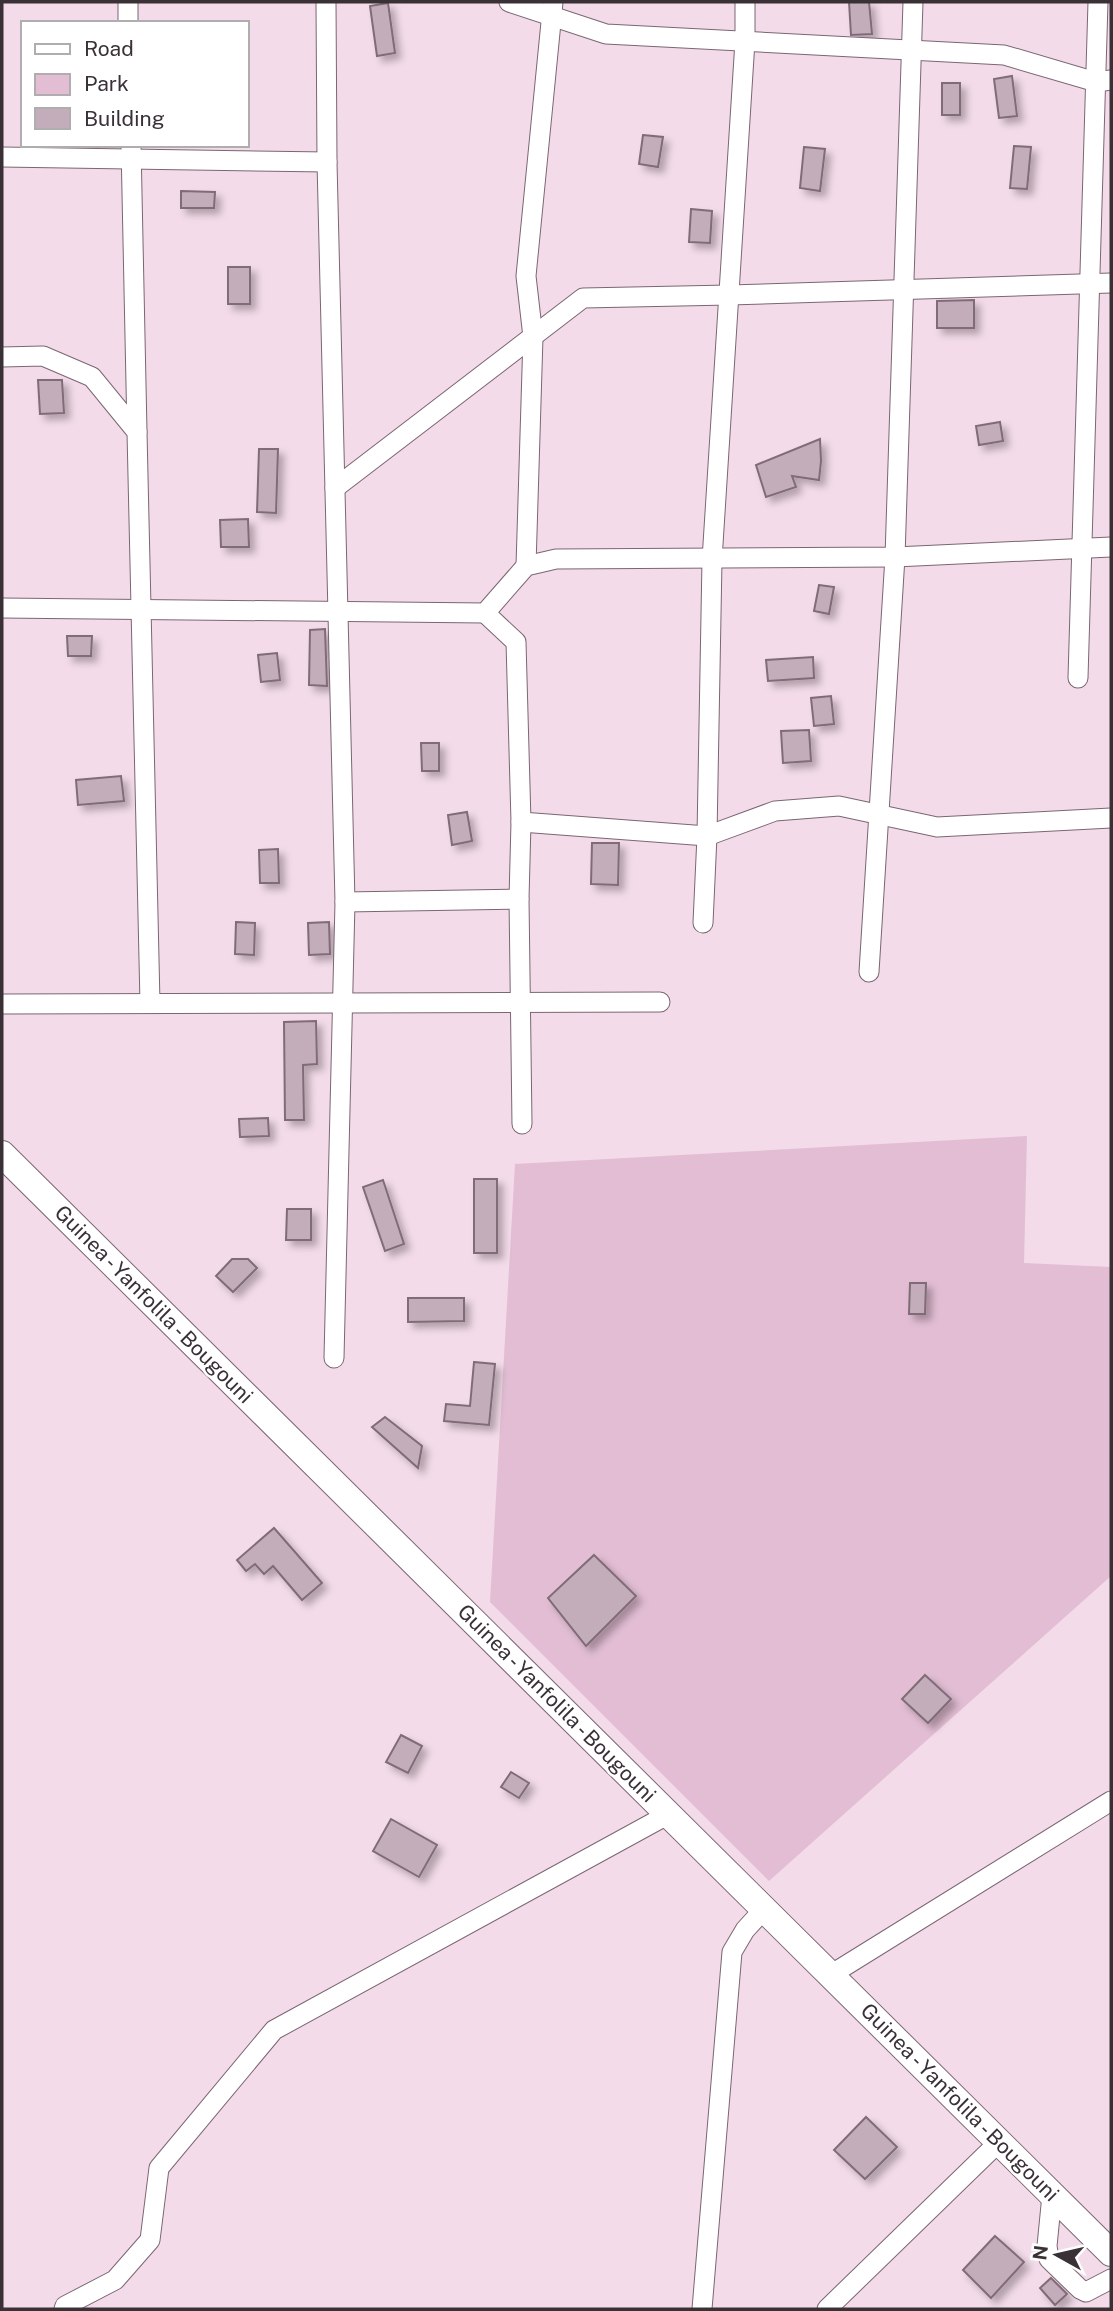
<svg xmlns="http://www.w3.org/2000/svg" width="1113" height="2311" viewBox="0 0 1113 2311" font-family="'Public Sans',sans-serif">
	<style>
		.green { fill: #e2bdd3 }
		.building { fill: #c4adba; stroke: #806c78; stroke-width: 2; filter: url(#shadow) }
		.lines { fill: none; stroke-linecap: round; stroke-linejoin: round }
		.minor-casing { stroke: #7b6672; stroke-width: 21 }
		.major-casing { stroke: #7b6672; stroke-width: 28 }
		.minor { stroke: #fff; stroke-width: 19 }
		.major { stroke: #fff; stroke-width: 26 }
		.labels { text-anchor: middle; dominant-baseline: central; stroke-width: 5; stroke-linejoin: round; paint-order: stroke }
		.street-label { font-size: 21px; fill: #3a3137; stroke: #fff }
	</style>
	<defs>
		<filter id="shadow"><feDropShadow dx="5.5" dy="5.5" stdDeviation="3.5" flood-color="#0004"/></filter>
	</defs>
	<rect width="100%" height="100%" fill="#f3dbe9"/>
	<path class="green" d="M1027,1136L1024,1263L1111,1267V1576L769,1881L490,1602L515,1164Z"/>
	<g class="building">
		<path d="M849,2H869L872,34L851,35Z"/>
		<path d="M388,3L395,53L377,56L370,6Z"/>
		<path d="M1012,76L1017,116L999,118L994,79Z"/>
		<rect x="942" y="83" width="18" height="32"/>
		<path d="M643,135L663,137L658,167L639,164Z"/>
		<path d="M1014,146L1031,147L1027,189L1010,188Z"/>
		<path d="M804,147L825,149L820,191L800,188Z"/>
		<path d="M181,191L215,192L214,208H181Z"/>
		<path d="M691,209L712,211L710,243L689,242Z"/>
		<rect x="228" y="267" width="22" height="37"/>
		<path d="M974,300V328H937V301Z"/>
		<path d="M38,380H62L64,413L40,414Z"/>
		<path d="M1000,422L1003,441L979,445L976,426Z"/>
		<path d="M820,439L821,461L819,480L792,476L796,487L766,497L756,465Z"/>
		<path d="M259,449H278L276,513L257,512Z"/>
		<path d="M248,519L249,547H221L220,520Z"/>
		<path d="M819,585L834,587L829,614L814,611Z"/>
		<path d="M325,629L327,686L309,685L310,630Z"/>
		<path d="M67,636H92L91,656H68Z"/>
		<path d="M277,653L280,680L261,682L258,655Z"/>
		<path d="M813,657L814,678L768,681L766,660Z"/>
		<path d="M831,696L834,724L814,726L811,698Z"/>
		<path d="M809,730L811,761L783,763L781,731Z"/>
		<path d="M421,743H439V771H422Z"/>
		<path d="M121,776L124,801L78,805L76,780Z"/>
		<path d="M467,812L472,841L452,845L448,815Z"/>
		<path d="M592,843H619L618,885L591,884Z"/>
		<path d="M278,849L279,883H260L259,850Z"/>
		<path d="M236,922L255,923L254,955L235,954Z"/>
		<path d="M329,922L330,954L309,955L308,923Z"/>
		<path d="M316,1021L317,1064L303,1065L304,1120H285L284,1022Z"/>
		<path d="M268,1118L269,1136L240,1137L239,1119Z"/>
		<rect x="474" y="1179" width="23" height="74"/>
		<path d="M383,1180L404,1244L385,1251L363,1187Z"/>
		<path d="M287,1209H311V1240H286Z"/>
		<path d="M232,1259H248L257,1268L233,1292L216,1276Z"/>
		<path d="M910,1283H926L925,1314H909Z"/>
		<path d="M408,1298H464V1321L408,1322Z"/>
		<path d="M474,1362L495,1364L489,1425L444,1421L446,1404L470,1406Z"/>
		<path d="M385,1417L422,1446L418,1468L372,1427Z"/>
		<path d="M274,1528L322,1583L302,1600L273,1566L264,1574L255,1564L246,1571L237,1560Z"/>
		<path d="M594,1555L636,1596L586,1646L548,1598Z"/>
		<path d="M925,1675L951,1699L928,1723L902,1699Z"/>
		<path d="M401,1735L422,1746L408,1773L386,1762Z"/>
		<path d="M511,1772L529,1783L519,1798L501,1787Z"/>
		<path d="M391,1819L437,1845L419,1877L373,1851Z"/>
		<path d="M866,2117L897,2147L865,2179L834,2150Z"/>
		<path d="M995,2236L1024,2262L991,2298L963,2270Z"/>
		<path d="M1051,2278L1067,2294L1055,2305L1040,2288Z"/>
	</g>
	<g class="lines">
		<g class="minor-casing">
			<g id="minor">
				<path d="M128,2V23"/>
				<path d="M326,2L327,162L345,902L334,1358"/>
				<path d="M509,2L606,34L1004,55L1096,82L1111,80"/>
				<path d="M131,145L137,432"/>
				<path d="M2,157L327,162"/>
				<path d="M2,357L43,356L92,377L137,432L150,1003"/>
				<path d="M335,488L583,298L729,295L1111,283"/>
				<path d="M526,566L533,337L526,276L553,2"/>
				<path d="M2,608L485,613L526,566L556,559L895,557L1111,547"/>
				<path d="M485,613L516,642L521,822L519,899L522,1124"/>
				<path d="M1078,678L1098,2"/>
				<path d="M521,822L707,836L775,811L839,806L937,827L1111,818"/>
				<path d="M345,902L519,899"/>
				<path d="M703,923L707,836L712,560L745,41V2"/>
				<path d="M869,972L895,557L913,2"/>
				<path d="M2,1004L660,1002"/>
				<path d="M832,1974L1111,1801"/>
				<path d="M1052,2195L1047,2246L1049,2259L1080,2289L1086,2292L1111,2279"/>
				<path d="M64,2309L65,2306L115,2280L150,2240L159,2168L274,2030L669,1814"/>
				<path d="M702,2309L732,1952L745,1930L765,1908"/>
				<path d="M827,2309L999,2142"/>
			</g>
		</g>
		<g class="major-casing">
			<path id="major" d="M2,1154L1111,2253"/>
		</g>
		<use href="#minor" class="minor"/>
		<use href="#major" class="major"/>
	</g>
	<g class="labels">
		<g class="street-label">
			<text transform="translate(154 1304) rotate(45)">Guinea - Yanfolila - Bougouni</text>
			<text transform="translate(557 1703) rotate(45)">Guinea - Yanfolila - Bougouni</text>
			<text transform="translate(960 2102) rotate(45)">Guinea - Yanfolila - Bougouni</text>
		</g>
	</g>
	<rect width="1113" height="2311" fill="none" stroke="#3a3137" stroke-width="7"/>
	<rect x="21" y="21" width="228" height="126" fill="#ffffff" stroke="#b0adaf" stroke-width="2"/>
	<rect x="35" y="44" width="35" height="10" fill="#ffffff" stroke="#b0adaf" stroke-width="2"/>
	<text x="84" y="56" font-size="21" fill="#3a3137">Road</text>
	<rect x="35" y="74" width="35" height="21" fill="#e2bdd3" stroke="#b0adaf" stroke-width="2"/>
	<text x="84" y="91" font-size="21" fill="#3a3137">Park</text>
	<rect x="35" y="108" width="35" height="21" fill="#c4adba" stroke="#b0adaf" stroke-width="2"/>
	<text x="84" y="126" font-size="21" fill="#3a3137">Building</text>
	<g transform="translate(1057 2255) rotate(278)" stroke="#ffffff" stroke-width="5" paint-order="stroke">
	<path d="M0-5L12 26L0 18L-12 26Z" fill="#3a3137"/>
	<text y="-10" font-size="19" font-weight="bold" text-anchor="middle" fill="#3a3137">N</text>
	</g>
</svg>
